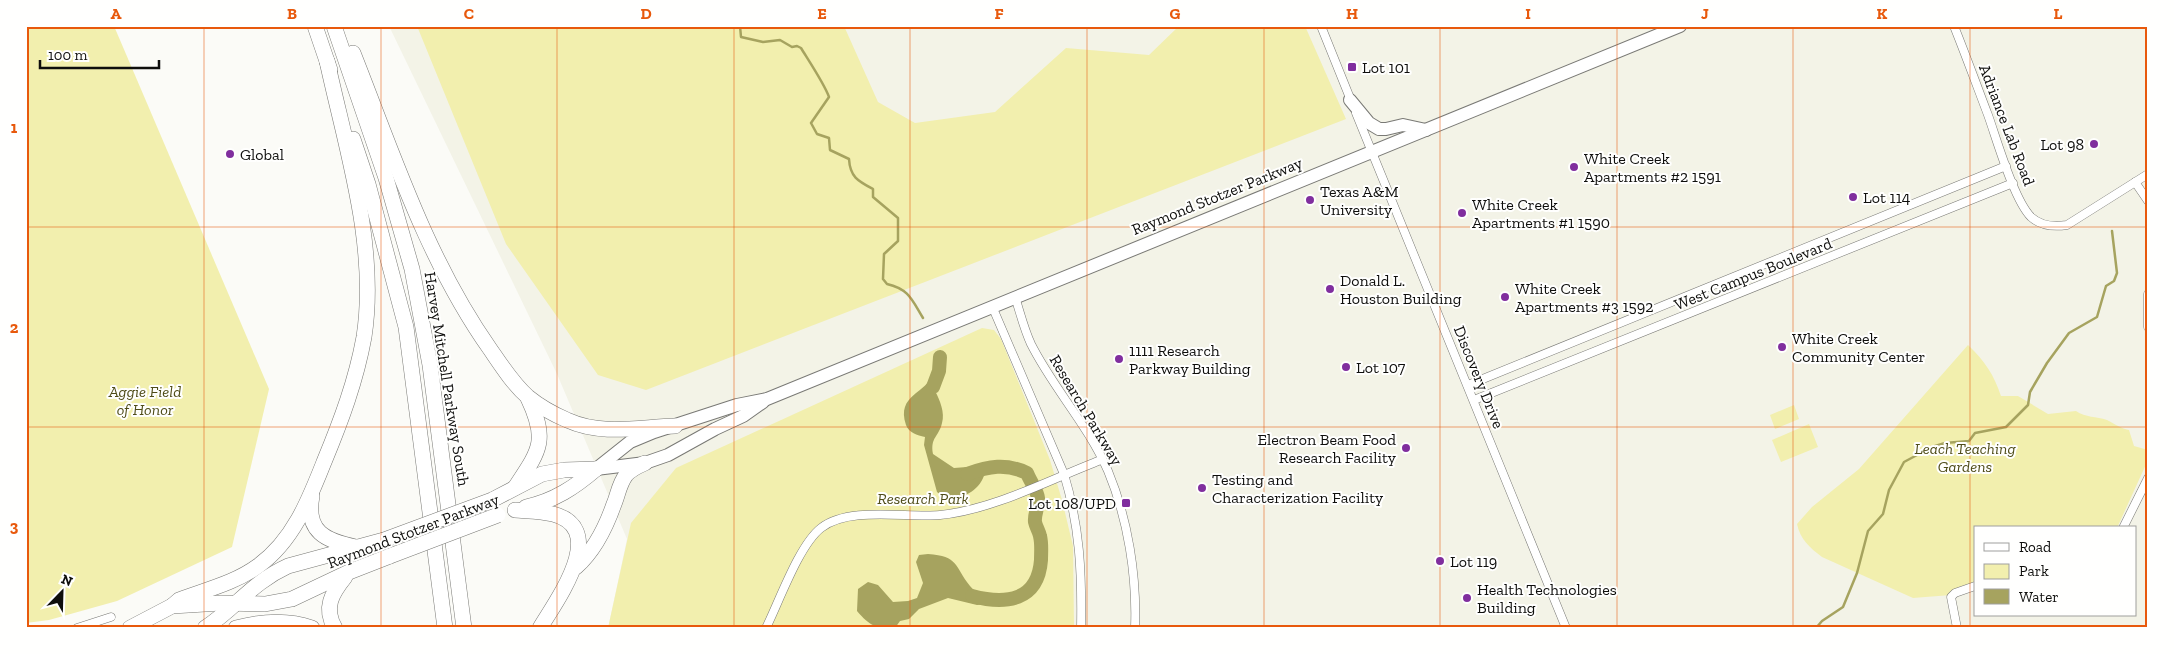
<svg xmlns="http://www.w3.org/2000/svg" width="2174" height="654" viewBox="0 0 2174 654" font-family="'Zilla Slab',serif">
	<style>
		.built { fill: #f3f3e7; fill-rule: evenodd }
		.green { fill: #f2efae }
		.water { fill: #a6a35f }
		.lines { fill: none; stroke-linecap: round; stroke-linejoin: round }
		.stream { stroke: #a6a35f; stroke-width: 2.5 }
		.river { stroke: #a6a35f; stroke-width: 14 }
		.street-casing { stroke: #797975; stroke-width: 9 }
		.primary-casing { stroke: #797975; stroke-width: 14 }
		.highway-casing { stroke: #797975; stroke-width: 16 }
		.street { stroke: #fff; stroke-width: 8 }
		.primary { stroke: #fff; stroke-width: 12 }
		.highway { stroke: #fff; stroke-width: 15 }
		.highway-bridge-casing { stroke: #797975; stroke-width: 16; stroke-linecap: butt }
		.highway-bridge { stroke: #fff; stroke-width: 15 }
		.grid { fill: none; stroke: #e8590c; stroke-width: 1; stroke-opacity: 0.55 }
		.poi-dot { fill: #802e9e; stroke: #fffffe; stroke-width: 2 }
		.labels { text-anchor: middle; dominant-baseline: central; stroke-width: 4; stroke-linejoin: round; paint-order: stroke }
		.poi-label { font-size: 16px; fill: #0e0e0c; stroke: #fffffe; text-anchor: start }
		.street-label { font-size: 16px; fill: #0e0e0c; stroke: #fffffe }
		.park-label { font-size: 16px; font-style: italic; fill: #4f4c18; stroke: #fffffe }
		.neatline { fill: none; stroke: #e8590c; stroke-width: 2 }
		.grid-label { font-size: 16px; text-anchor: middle; font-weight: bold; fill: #e8590c }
	</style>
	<rect width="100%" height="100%" fill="#fbfbf7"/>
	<path class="built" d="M389,26H2148V628H608L627,539L557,374ZM1975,528H2135V615H1975Z"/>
	<g class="green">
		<path d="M26,26H114L269,389L232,547L117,601L49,620L26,623Z"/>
		<path d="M417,26H844L878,102L915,123L995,112L1066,48L1149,55L1179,26H1305L1346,119L646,390L598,375L506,244Z"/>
		<path d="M982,328L994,330L1001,339L1050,460L1062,500L1073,546L1074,628H608L631,523L676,468Z"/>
		<path d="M1968,345C1985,361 1994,375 2001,396H2018L2048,414L2076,411C2086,418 2096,416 2107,420C2115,424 2120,428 2129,430L2134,446L2148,450V460L2117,528H1975V582L1959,587L1951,595L1913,598L1822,557C1810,548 1800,539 1797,524L1812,507L1859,469Z"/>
		<path d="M1794,405L1799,419L1775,429L1770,415Z"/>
		<path d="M1809,424L1818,447L1781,462L1772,440Z"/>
	</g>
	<g class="water">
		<path d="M939,371L940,376L935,391C940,400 945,413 942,423C939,437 930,437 933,454L954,468L980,466L985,471C983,491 953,507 937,492L924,445L925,437C917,435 909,433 906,425C896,394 926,395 934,372Z"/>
		<path d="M928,554C959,556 954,566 970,586C975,592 984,596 990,600L987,604L977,605L948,598L919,609L909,619L900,621L895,628C875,628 870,626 857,611L858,589L868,582L878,585L893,602L908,601L917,598L923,583L916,562L919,555Z"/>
	</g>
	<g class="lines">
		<g class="stream">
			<path d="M740,26L741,37L763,42L780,40L792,47L797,46L801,48C809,61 825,85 829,97L811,123L817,134L829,138L830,150L849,159C850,177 858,181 873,189V197L898,218V241L884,254L883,279L887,284C909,289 912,300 923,318"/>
			<path d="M1816,628L1822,621L1843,607L1857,573L1868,531L1883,514L1889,490L1904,462L1932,447L1945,443L1969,441L1975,433L2006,427L2028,405L2030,392L2047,363L2069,333L2097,317L2106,286L2114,281L2117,273L2112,231"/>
		</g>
		<g class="river">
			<path d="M933,387L939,371L940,357"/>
			<path d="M967,474C989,466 1006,463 1027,473C1030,481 1037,490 1038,498C1039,506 1034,514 1035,522C1036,527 1039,531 1040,536C1042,544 1041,552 1041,560C1038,601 1006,605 972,596"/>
		</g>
		<g class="street-casing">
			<g id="street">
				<path d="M1321,26L1352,103"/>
				<path d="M1954,26C1966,56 1977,86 1988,115C1997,140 2014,200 2031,217C2041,226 2054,227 2067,225L2148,174"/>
				<path d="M1356,113L1566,628"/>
				<path d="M2135,182L2148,201"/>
				<path d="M2148,294V327"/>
				<path d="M1015,297C1020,312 1024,329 1031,344C1053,388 1088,425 1108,471C1128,519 1137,576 1135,628"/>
				<path d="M992,306L1064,474C1080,527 1082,573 1081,628"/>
				<path d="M1468,385L2006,166"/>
				<path d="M1474,400L2013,183"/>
				<path d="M2123,528L2148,478"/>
				<path d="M77,628L111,617"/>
				<path d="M766,628C779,602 799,545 821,528C849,506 906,518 940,515C993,510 1051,479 1101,460"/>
				<path d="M1957,628L1951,597L1955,593L1975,586"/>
			</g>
		</g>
		<g class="primary-casing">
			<g id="primary">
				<path d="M1350,100L1369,123L1379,129H1386L1403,125L1426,130"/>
				<path d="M596,469L630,442L654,432L737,405L767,399L1680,26"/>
				<path d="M596,469L645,463L668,455L715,429L743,416L763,402"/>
			</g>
		</g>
		<g class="highway-casing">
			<g id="highway">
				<path d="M315,26L330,70"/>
				<path d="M334,26L386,178L412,269L430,365L464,628"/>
				<path d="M353,53C393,154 427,260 490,349C501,365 513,384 528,397C539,406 553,414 567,420C602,436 639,427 675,426"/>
				<path d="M353,139L368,184L406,327L445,628"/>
				<path d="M516,486C540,450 548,440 528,398"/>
				<path d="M312,496C305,532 326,541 356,547"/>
				<path d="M492,500L542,474L564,470L596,469"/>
				<path d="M526,507C554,501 575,487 596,469"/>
				<path d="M515,510C527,511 541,511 553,514C610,529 556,601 540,628"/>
				<path d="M576,567C594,551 606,527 614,504C618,495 619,484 626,475C631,469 638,466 645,463"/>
				<path d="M172,606L179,600C205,590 235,583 258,566C293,541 309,500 324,462C341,421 356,381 364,337C378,246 346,149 327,61"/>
				<path d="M130,628L172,606L221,603L265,604L292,599L349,572L390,556"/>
				<path d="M205,628C237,607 251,583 288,566L384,540"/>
				<path d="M236,628C262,621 287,619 312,628"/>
				<path d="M335,628C323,608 332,593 345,577"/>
			</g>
		</g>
		<use href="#street" class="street"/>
		<use href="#primary" class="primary"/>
		<use href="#highway" class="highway"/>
		<g class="highway-bridge-casing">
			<g id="highway-bridge">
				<path d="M384,540L492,500"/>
				<path d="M390,556L498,515"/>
			</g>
		</g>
		<use href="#highway-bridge" class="highway-bridge"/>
	</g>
	<path class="grid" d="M204,26V628M381,26V628M557,26V628M734,26V628M910,26V628M1087,26V628M1264,26V628M1440,26V628M1617,26V628M1793,26V628M1970,26V628M26,227H2148M26,427H2148"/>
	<g class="poi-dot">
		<rect x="1347" y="62" width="10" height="10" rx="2.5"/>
		<circle cx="2094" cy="144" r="5"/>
		<circle cx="230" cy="154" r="5"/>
		<circle cx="1574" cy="167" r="5"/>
		<circle cx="1853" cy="197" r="5"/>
		<circle cx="1310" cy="200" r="5"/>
		<circle cx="1462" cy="213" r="5"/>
		<circle cx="1330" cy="289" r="5"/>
		<circle cx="1505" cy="297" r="5"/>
		<circle cx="1782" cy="347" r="5"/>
		<circle cx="1119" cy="359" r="5"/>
		<circle cx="1346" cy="367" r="5"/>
		<circle cx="1406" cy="448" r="5"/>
		<circle cx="1202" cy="488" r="5"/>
		<rect x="1121" y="498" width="10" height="10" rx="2.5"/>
		<circle cx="1440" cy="561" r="5"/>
		<circle cx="1467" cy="598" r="5"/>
	</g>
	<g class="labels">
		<g class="poi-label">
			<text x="1362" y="67">Lot 101</text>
			<text x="2084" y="144" text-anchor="end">Lot 98</text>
			<text x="240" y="154">Global</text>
			<text x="1584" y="158">White Creek<tspan x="1584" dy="18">Apartments #2 1591</tspan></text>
			<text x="1320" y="191">Texas A&amp;M<tspan x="1320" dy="18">University</tspan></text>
			<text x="1863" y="197">Lot 114</text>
			<text x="1472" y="204">White Creek<tspan x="1472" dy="18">Apartments #1 1590</tspan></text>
			<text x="1340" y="280">Donald L.<tspan x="1340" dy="18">Houston Building</tspan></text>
			<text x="1515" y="288">White Creek<tspan x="1515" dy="18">Apartments #3 1592</tspan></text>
			<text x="1792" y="338">White Creek<tspan x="1792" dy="18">Community Center</tspan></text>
			<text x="1129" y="350">1111 Research<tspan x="1129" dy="18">Parkway Building</tspan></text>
			<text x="1356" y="367">Lot 107</text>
			<text x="1396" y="439" text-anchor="end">Electron Beam Food<tspan x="1396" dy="18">Research Facility</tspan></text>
			<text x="1212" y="479">Testing and<tspan x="1212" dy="18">Characterization Facility</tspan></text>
			<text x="1116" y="503" text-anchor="end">Lot 108/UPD</text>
			<text x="1450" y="561">Lot 119</text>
			<text x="1477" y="589">Health Technologies<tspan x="1477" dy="18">Building</tspan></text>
		</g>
		<g class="street-label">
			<text transform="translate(2007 125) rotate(69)">Adriance Lab Road</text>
			<text transform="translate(1217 196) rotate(-22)">Raymond Stotzer Parkway</text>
			<text transform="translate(1753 274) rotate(-22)">West Campus Boulevard</text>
			<text transform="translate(1479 377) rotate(68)">Discovery Drive</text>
			<text transform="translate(447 379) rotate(81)">Harvey Mitchell Parkway South</text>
			<text transform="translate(1086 410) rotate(59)">Research Parkway</text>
			<text transform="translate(413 531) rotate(-21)">Raymond Stotzer Parkway</text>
		</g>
		<g class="park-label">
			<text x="145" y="391">Aggie Field<tspan x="145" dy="18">of Honor</tspan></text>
			<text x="1965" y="448">Leach Teaching<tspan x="1965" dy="18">Gardens</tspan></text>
			<text x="923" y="498">Research Park</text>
		</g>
	</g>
	<rect width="2174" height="654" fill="none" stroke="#fffffe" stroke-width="55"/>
	<rect x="1974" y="526" width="162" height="90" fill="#fffffe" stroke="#9f9f9d"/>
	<rect x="1984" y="543" width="25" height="8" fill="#ffffff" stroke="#9f9f9d"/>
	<text x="2019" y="552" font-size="15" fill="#0e0e0c">Road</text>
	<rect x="1984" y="564" width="25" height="15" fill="#f2efae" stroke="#9f9f9d"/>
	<text x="2019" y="576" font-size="15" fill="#0e0e0c">Park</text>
	<rect x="1984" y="589" width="25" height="15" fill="#a6a35f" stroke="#9f9f9d"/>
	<text x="2019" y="602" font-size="15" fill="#0e0e0c">Water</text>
	<g transform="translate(62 592) rotate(23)" stroke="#fffffe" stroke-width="4" paint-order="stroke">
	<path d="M0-4L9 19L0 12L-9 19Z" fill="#0e0e0c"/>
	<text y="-8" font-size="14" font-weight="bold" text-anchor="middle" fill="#0e0e0c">N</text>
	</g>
	<path d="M40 60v8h119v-8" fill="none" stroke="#0e0e0c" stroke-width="2.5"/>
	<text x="48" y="60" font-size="15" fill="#0e0e0c" stroke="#fffffe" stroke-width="4" paint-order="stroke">100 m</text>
	<rect x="28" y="28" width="2118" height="598" class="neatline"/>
	<g class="grid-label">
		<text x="116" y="19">A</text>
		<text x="292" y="19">B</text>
		<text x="469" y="19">C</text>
		<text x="646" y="19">D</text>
		<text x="822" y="19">E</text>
		<text x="999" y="19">F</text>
		<text x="1175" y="19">G</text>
		<text x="1352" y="19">H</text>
		<text x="1528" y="19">I</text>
		<text x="1705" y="19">J</text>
		<text x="1882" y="19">K</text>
		<text x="2058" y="19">L</text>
		<text x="14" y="133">1</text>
		<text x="14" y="333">2</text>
		<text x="14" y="532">3</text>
	</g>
</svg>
